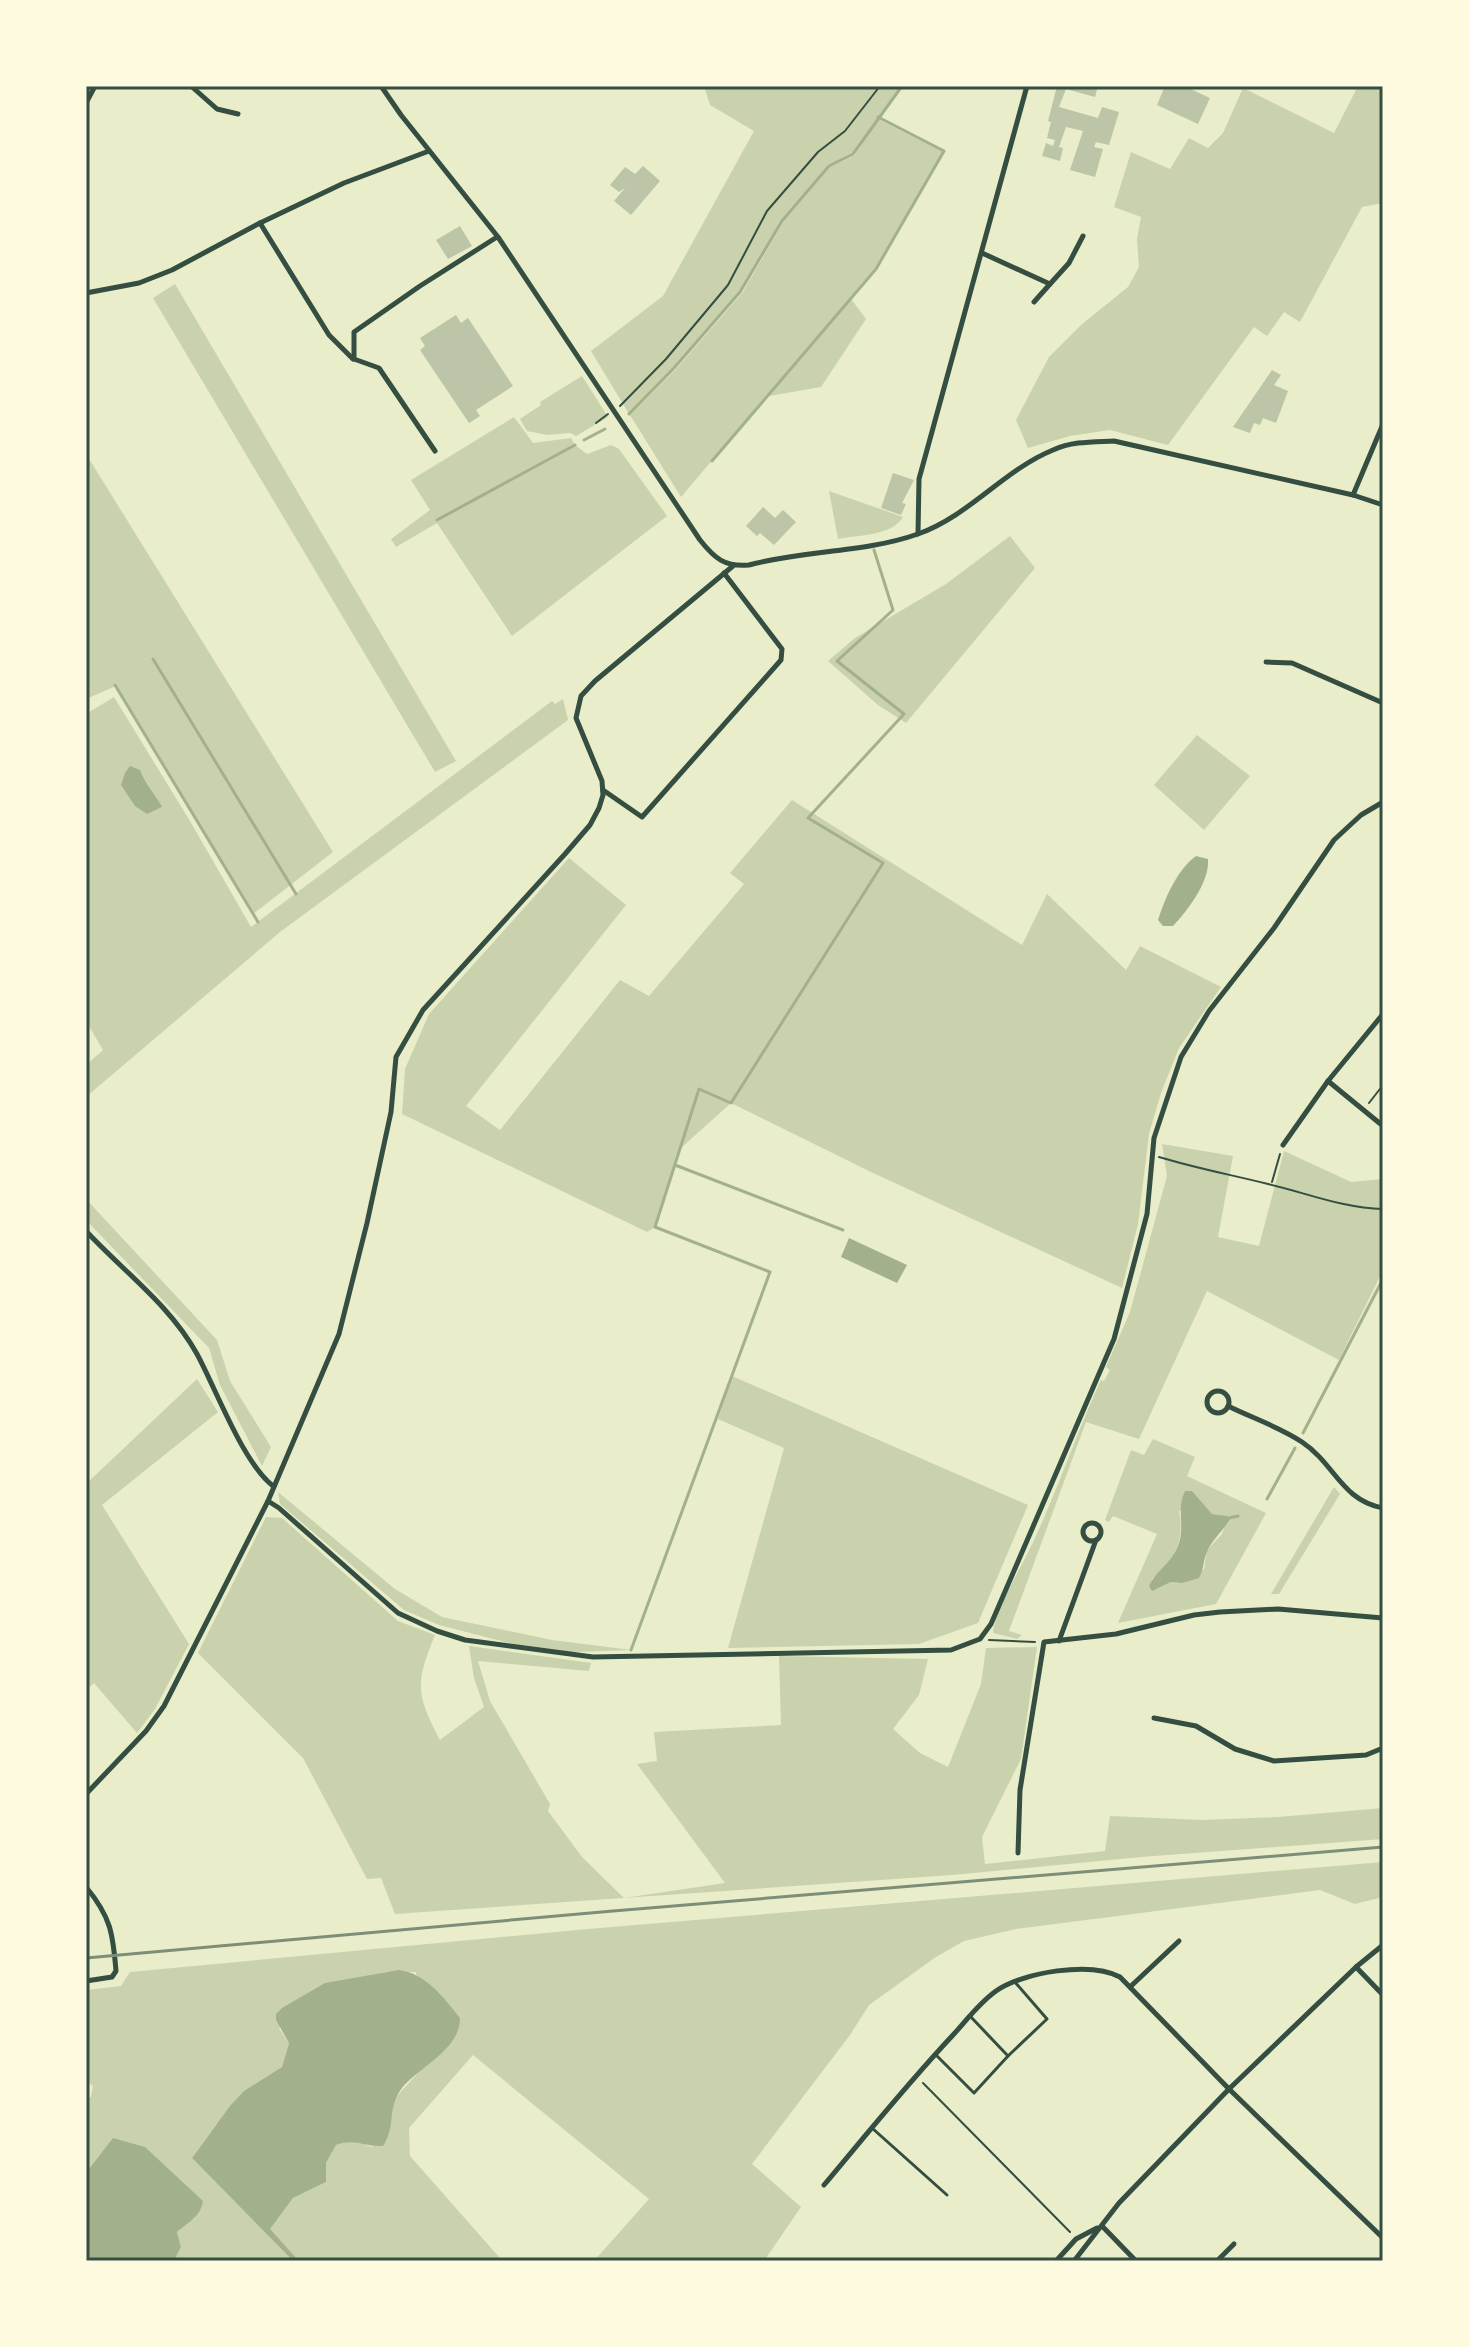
<svg xmlns="http://www.w3.org/2000/svg" width="1469" height="2347" viewBox="0 0 1469 2347" font-family="Merriweather,serif">
	<style>
		.green { fill: #cad2ad; fill-rule: evenodd }
		.water { fill: #a3b18a }
		.lines { fill: none; stroke-linecap: round; stroke-linejoin: round }
		.stream { stroke: #a3b18a; stroke-width: 3 }
		.building { fill: #bcc5a7 }
		.path { stroke: #344e41; stroke-width: 2 }
		.service { stroke: #344e41; stroke-width: 3 }
		.minor { stroke: #344e41; stroke-width: 5 }
		.rail { stroke: #7c8e77; stroke-width: 3 }
		.neatline { fill: none; stroke: #344e41; stroke-width: 3 }
	</style>
	<rect width="100%" height="100%" fill="#e9edc9"/>
	<g class="green">
		<path d="M704,86H901L852,153L829,165L782,220L740,291L675,367L629,414L591,351L663,296L754,131L710,105Z"/>
		<path d="M1358,86H1383V203L1362,207L1300,322L1284,312L1267,336L1254,327L1168,445L1110,430L1070,436L1028,448L1016,420L1049,357L1081,325L1128,287L1139,267L1137,239L1141,217L1114,207L1131,152L1170,169L1189,138L1208,148L1223,133L1243,88L1334,133Z"/>
		<path d="M878,119L943,152L875,268L681,497L630,415L676,369L742,293L784,221L830,167L855,155Z"/>
		<path d="M175,284L456,761L435,772L153,298Z"/>
		<path d="M851,299L866,319L821,387L769,396Z"/>
		<path d="M582,376L608,417L576,436L570,433L547,435L527,431L520,419L541,405L540,402Z"/>
		<path d="M514,417L533,443L571,438L575,445L587,454L611,445L619,449L667,516L512,636L437,523L396,547L391,539L430,510L411,480Z"/>
		<path d="M86,454L333,852L253,914L116,686L86,699Z"/>
		<path d="M829,491L903,517C892,536 858,535 838,539Z"/>
		<path d="M1010,536L1035,568L906,723L878,705L828,661L855,638L946,584Z"/>
		<path d="M114,697L190,821L251,927L552,701L555,704L563,699L568,720L280,932L86,1097V1065L103,1050L86,1021V714Z"/>
		<path d="M1197,735L1250,776L1204,830L1154,785Z"/>
		<path d="M792,800L1022,945L1047,894L1126,970L1140,946L1221,987L1179,1048L1161,1093L1149,1134L1138,1224L1122,1288L871,1172L731,1103L681,1148L655,1227L647,1232L402,1114L405,1069L429,1014L569,858L626,905L466,1106L500,1130L620,980L649,996L744,884L730,873Z"/>
		<path d="M1162,1144L1233,1156L1218,1237L1259,1246L1284,1151L1351,1182L1383,1179V1270L1339,1360L1207,1291L1139,1439L1086,1422L1009,1631L1022,1635L1017,1639L993,1633C995,1609 1024,1563 1035,1538C1059,1486 1077,1432 1101,1380L1104,1381L1110,1370L1106,1367L1130,1312L1167,1176Z"/>
		<path d="M86,1199L217,1340L230,1381L271,1447L262,1466L220,1385L209,1348L86,1220Z"/>
		<path d="M732,1376L1028,1505L978,1623L919,1644L728,1648L784,1448L718,1419Z"/>
		<path d="M197,1379L218,1412L102,1505L189,1644L155,1709L137,1733L94,1683L86,1690V1484Z"/>
		<path d="M1153,1439L1195,1457L1187,1476L1266,1513L1216,1604L1118,1623L1157,1534L1113,1516L1109,1522L1105,1520L1131,1450L1144,1455ZM1201,1504L1212,1514L1228,1516L1222,1534L1207,1550L1204,1569L1182,1583L1171,1582L1158,1588L1152,1579C1175,1562 1185,1539 1179,1511Z"/>
		<path d="M1334,1487L1340,1494L1279,1594H1271Z"/>
		<path d="M278,1492L395,1589L442,1617L552,1640L631,1650L548,1653L439,1625L404,1610L280,1504Z"/>
		<path d="M266,1517L282,1518L398,1621L435,1635C415,1683 416,1694 440,1740L484,1707L474,1678L469,1646L591,1663L589,1671L478,1661L490,1701L550,1804L548,1811L582,1857L624,1898L725,1883L637,1764L657,1761L654,1732L781,1725L779,1656L928,1659L919,1695L893,1729L920,1753L948,1767L981,1684L986,1648L1037,1647L1021,1759L982,1837L985,1864L1105,1851L1110,1816L1202,1820L1278,1817L1383,1808V1839L1141,1857L952,1875L395,1914L381,1878L367,1879L303,1758L198,1653Z"/>
		<path d="M1383,1862V1897L1355,1904L1320,1890L1016,1929L964,1941L936,1957L869,2005L850,2035L752,2164L801,2207L764,2261H594L649,2199L473,2055L409,2128L410,2156L499,2257L495,2261H299L269,2229L293,2198L326,2182V2163L336,2145L352,2140L372,2147L392,2112L393,2100L418,2073L416,1972H384L279,2028L289,2043L282,2067L216,2125L192,2158L293,2261H174L181,2247L177,2232L196,2217L86,2173V2097H91L93,2086L86,2080V1990L121,1986L130,1972L588,1929Z"/>
	</g>
	<g class="water">
		<path d="M130,766L140,770C145,784 155,794 162,807L147,814L135,806L121,785L125,773Z"/>
		<path d="M1196,856L1208,859C1210,881 1188,910 1173,926H1163L1158,920C1165,898 1177,870 1196,856Z"/>
		<path d="M849,1238L907,1265L897,1283L841,1257Z"/>
		<path d="M1185,1491H1192L1212,1514L1228,1516L1230,1519C1224,1530 1210,1542 1207,1552C1203,1561 1204,1569 1199,1578L1182,1583L1171,1582L1152,1591L1149,1586C1157,1569 1172,1564 1179,1543C1185,1524 1176,1509 1185,1491Z"/>
		<path d="M399,1970C427,1974 443,1997 460,2018C460,2050 420,2066 402,2088C387,2106 396,2128 383,2146C363,2147 356,2138 336,2145L326,2163V2182L293,2198L270,2229L299,2261H293L192,2158L230,2106L244,2091L282,2067L289,2043L276,2020V2014L282,2008L325,1983Z"/>
		<path d="M113,2138L145,2147L203,2201C201,2216 188,2223 177,2232L181,2247L174,2261H100L86,2257V2173Z"/>
	</g>
	<g class="lines">
		<g class="stream">
			<path d="M629,414L674,368L740,292L782,221L829,166L853,154L902,86"/>
			<path d="M584,440L605,429"/>
			<path d="M712,461L876,269L944,151L878,117"/>
			<path d="M437,520L575,445"/>
			<path d="M153,659L296,894"/>
			<path d="M115,685L258,922"/>
			<path d="M675,1165L843,1230"/>
			<path d="M1303,1433L1383,1279"/>
			<path d="M1267,1499L1295,1448"/>
			<path d="M1229,1518L1238,1516"/>
			<path d="M631,1650L770,1272L655,1227L699,1089L731,1103L883,863L808,818L904,714L837,661L893,610L874,550"/>
		</g>
	</g>
	<g class="building">
		<path d="M1057,86H1098L1095,97L1066,89L1059,107L1098,118L1102,107L1119,112L1109,145L1096,142L1094,147L1103,149L1095,177L1070,170L1083,131L1066,127L1059,147L1063,148L1060,161L1042,156L1046,143L1053,146L1055,140L1047,138L1051,122L1048,121Z"/>
		<path d="M1165,86H1184L1210,98L1198,124L1157,105Z"/>
		<path d="M643,166L660,181L631,215L614,201L625,188L619,192L610,185L625,167L635,174Z"/>
		<path d="M460,226L472,246L448,259L436,240Z"/>
		<path d="M456,315L461,323L468,318L513,386L476,410L480,416L469,423L420,350L425,346L420,338Z"/>
		<path d="M1272,370L1281,375L1274,385L1288,391L1276,423L1263,418L1260,425L1254,423L1250,433L1233,427Z"/>
		<path d="M893,473L914,480L902,503L906,504L901,515L881,508Z"/>
		<path d="M763,507L775,518L783,510L796,522L774,545L760,533L757,536L746,526Z"/>
	</g>
	<g class="lines">
		<g class="path">
			<path d="M620,406L666,359L728,285L767,211L818,152L845,131L880,86"/>
			<path d="M596,423L608,414"/>
			<path d="M1369,1103L1383,1085"/>
			<path d="M1159,1157C1195,1168 1232,1175 1268,1184C1307,1193 1342,1208 1383,1209"/>
			<path d="M1272,1182L1280,1154"/>
			<path d="M989,1640L1035,1642"/>
			<path d="M923,2083L1070,2232"/>
		</g>
		<g class="service">
			<path d="M970,2016L1008,2056L1047,2019L1014,1981"/>
			<path d="M936,2055L974,2093L1008,2056"/>
			<path d="M872,2128L947,2195"/>
		</g>
		<g class="minor">
			<path d="M191,86L217,109L238,114"/>
			<path d="M381,86L401,115L498,237L700,540C715,559 725,567 749,565C804,550 864,553 918,534C969,516 1004,470 1053,450C1073,441 1093,442 1114,441L1353,495L1383,505"/>
			<path d="M86,103L95,86"/>
			<path d="M260,223L329,335L353,359"/>
			<path d="M982,253L1050,284L1034,302"/>
			<path d="M1050,284L1069,263L1083,236"/>
			<path d="M86,293L139,283L172,270L260,223L344,183L429,151"/>
			<path d="M435,451L379,368L354,359V332L420,286L497,237"/>
			<path d="M1353,495L1383,424"/>
			<path d="M918,534L919,479L1027,86"/>
			<path d="M1266,662L1292,663L1383,703"/>
			<path d="M603,790L642,817L781,660L782,649L724,573"/>
			<path d="M1383,1014L1328,1081L1383,1126"/>
			<path d="M1283,1145L1328,1081"/>
			<path d="M86,1231C123,1271 170,1305 197,1354C216,1389 243,1463 273,1486"/>
			<circle cx="1218" cy="1402" r="11"/>
			<path d="M1228,1406C1252,1418 1280,1427 1302,1442C1335,1464 1341,1500 1383,1508"/>
			<path d="M268,1501L279,1508L398,1613L437,1631L465,1640L593,1657L951,1650L980,1639L991,1624L1114,1339L1147,1214L1154,1138L1181,1057L1209,1011L1274,928L1334,840L1361,815L1383,802"/>
			<circle cx="1092" cy="1532" r="9"/>
			<path d="M1059,1641L1096,1540"/>
			<path d="M1154,1718L1196,1726L1235,1749L1274,1761L1366,1755L1383,1748"/>
			<path d="M86,1794L146,1731L164,1706L268,1501L339,1334L367,1223L391,1112L396,1057L423,1010L565,854L590,825L599,808L603,795L602,781L576,718L581,696L595,681L733,566"/>
			<path d="M1018,1853L1020,1790L1044,1642L1116,1634L1194,1615L1220,1612L1278,1609L1383,1618"/>
			<path d="M86,1887C111,1917 113,1934 116,1971L112,1977L86,1981"/>
			<path d="M1356,1967L1383,1995"/>
			<path d="M1130,1987L1179,1941"/>
			<path d="M824,2185C866,2135 908,2083 953,2035C966,2021 979,2003 996,1991C1023,1972 1091,1961 1120,1977L1229,2089L1383,2238"/>
			<path d="M1102,2226L1136,2261"/>
			<path d="M1056,2261L1076,2239L1097,2228"/>
			<path d="M1074,2261L1119,2203L1229,2089L1356,1967L1383,1945"/>
			<path d="M1217,2261L1234,2244"/>
		</g>
		<path class="rail" d="M86,1958L613,1911L1383,1847"/>
	</g>
	<rect width="1469" height="2347" fill="none" stroke="#fefae0" stroke-width="176"/>
	<rect x="88" y="88" width="1293" height="2171" class="neatline"/>
</svg>
